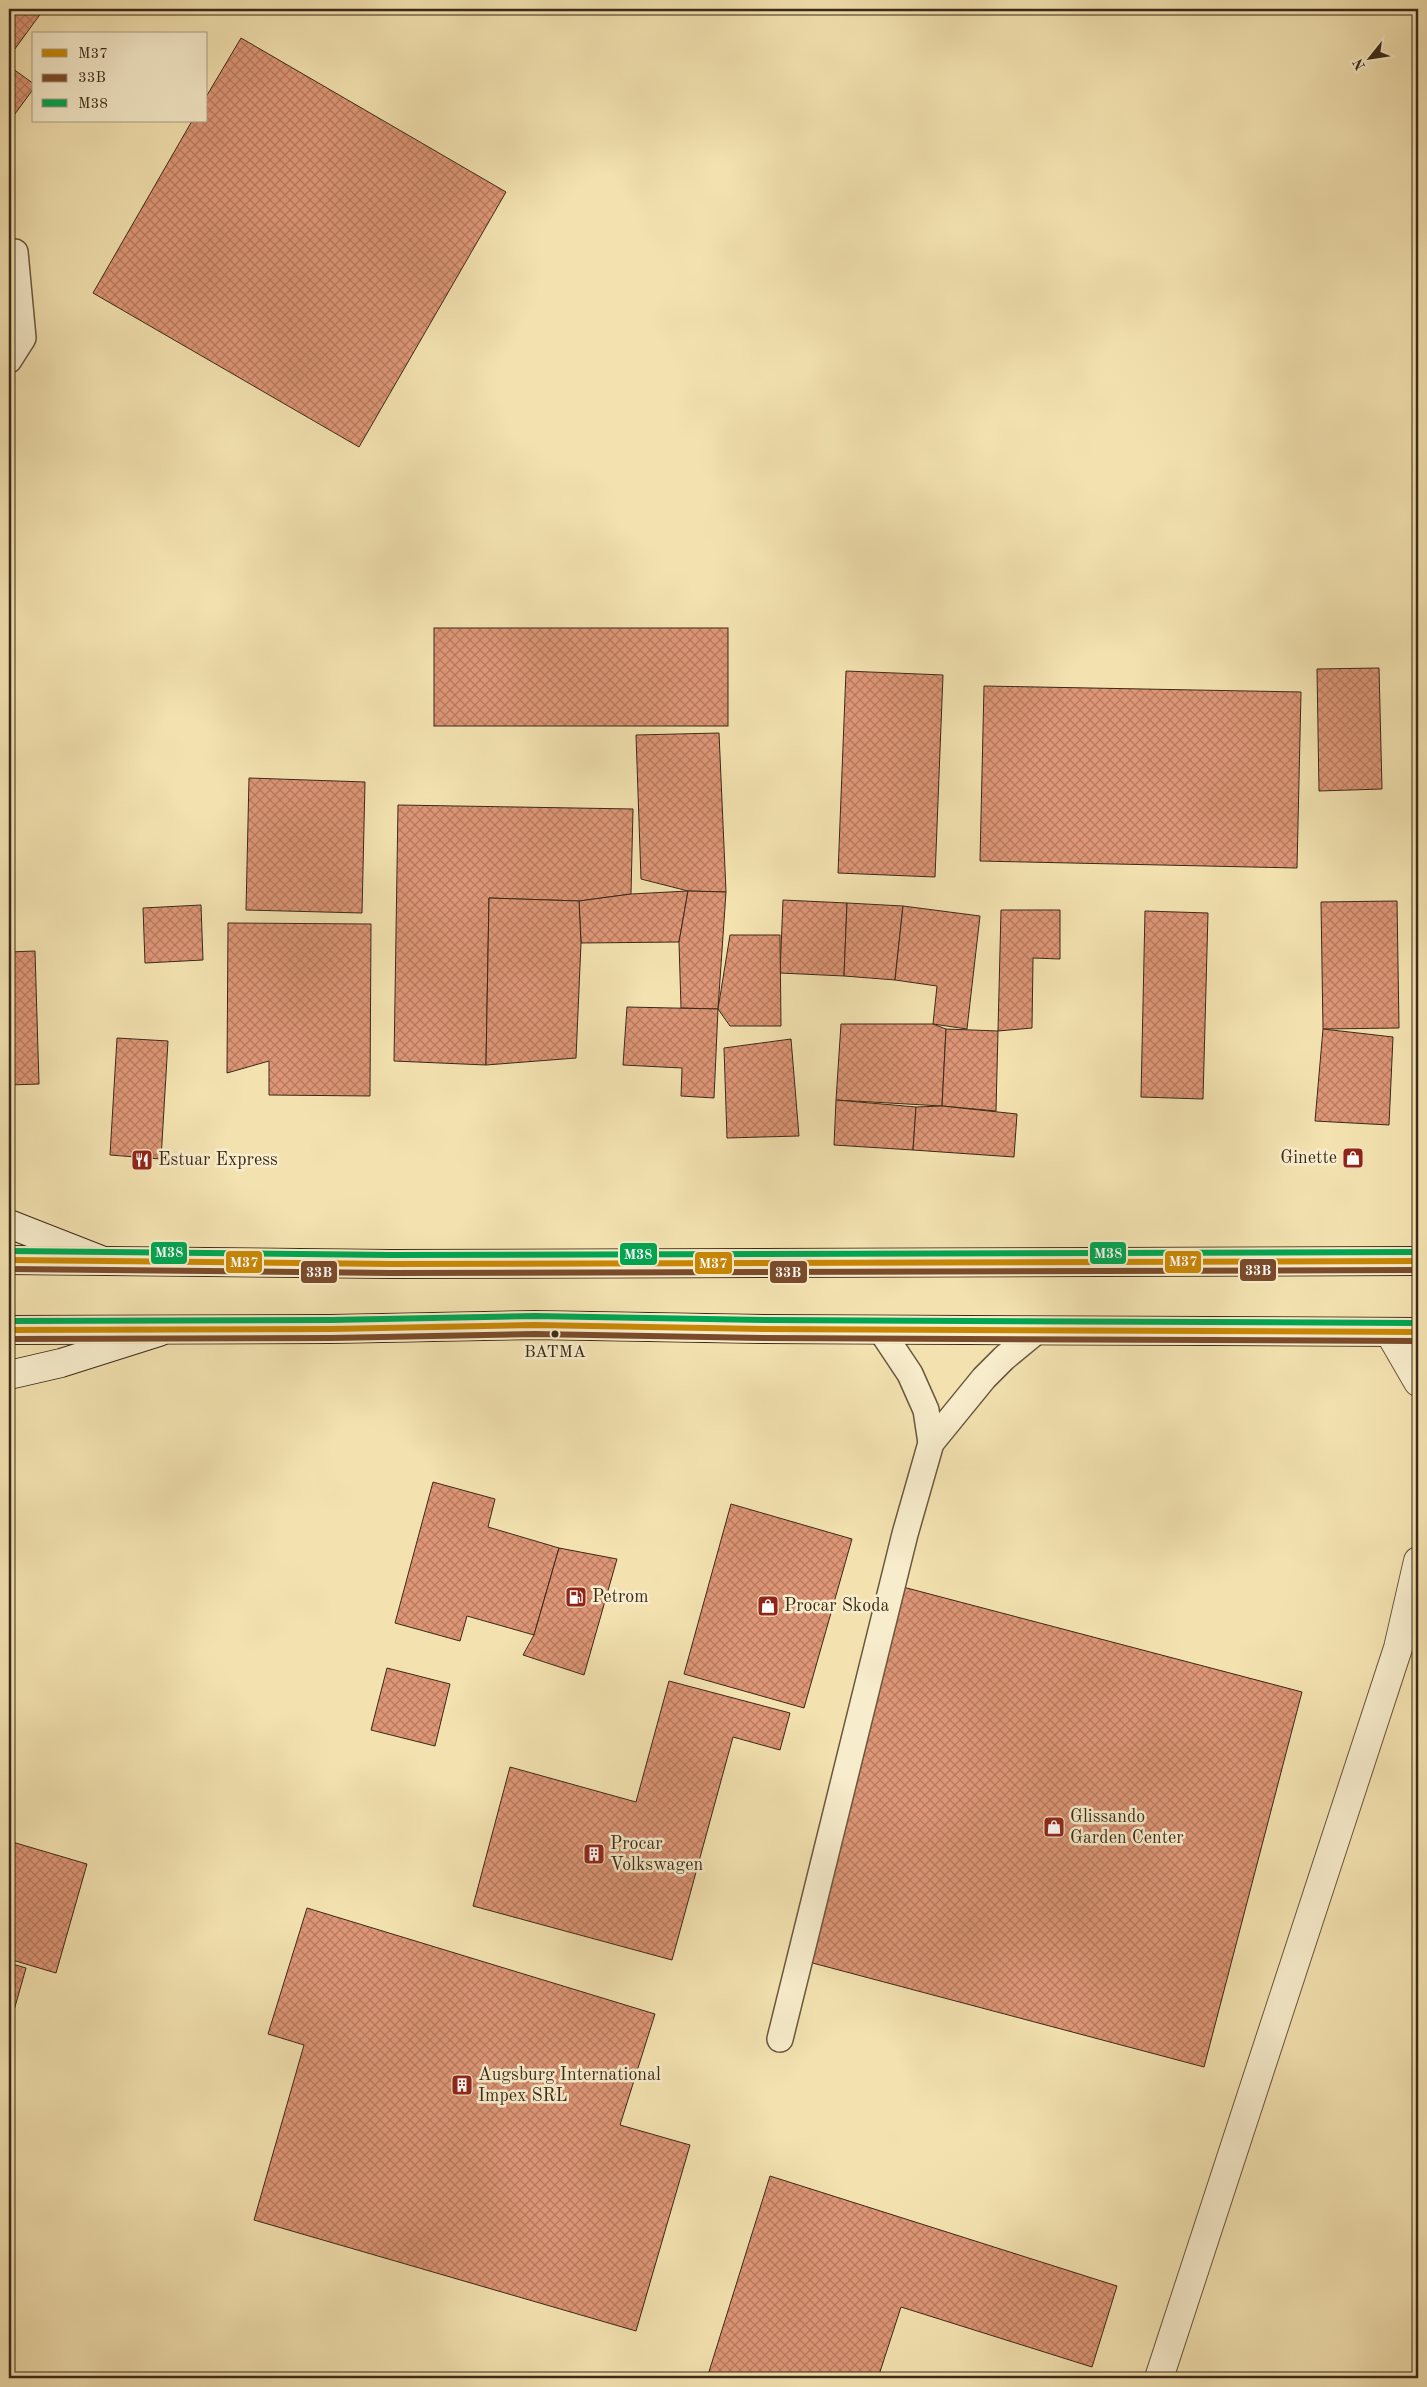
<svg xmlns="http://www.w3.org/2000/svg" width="1427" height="2387" viewBox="0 0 1427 2387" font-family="'Old Standard TT',serif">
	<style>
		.building { fill: url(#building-cross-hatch); stroke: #3b2917 }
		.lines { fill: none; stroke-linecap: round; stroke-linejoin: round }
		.lane-casing { stroke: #69573d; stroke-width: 28 }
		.street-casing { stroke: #69573d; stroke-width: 30 }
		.secondary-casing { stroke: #3b2917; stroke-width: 30 }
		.primary-casing { stroke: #3b2917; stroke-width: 30 }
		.lane { stroke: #f7eccc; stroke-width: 25 }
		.street { stroke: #f7eccc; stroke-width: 28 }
		.secondary { stroke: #f7eccc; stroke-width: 28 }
		.primary { stroke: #eac178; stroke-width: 28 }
		.bus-1-casing { stroke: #f7eccc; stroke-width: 10 }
		.bus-2-casing { stroke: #f7eccc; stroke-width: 10 }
		.bus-3-casing { stroke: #f7eccc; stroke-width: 10 }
		.bus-1 { stroke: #c88706; stroke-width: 6 }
		.bus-2 { stroke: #7a4b2a; stroke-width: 6 }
		.bus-3 { stroke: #00a651; stroke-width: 6 }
		.bus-dot { fill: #3b2917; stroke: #f7eccc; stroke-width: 2 }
		.labels { text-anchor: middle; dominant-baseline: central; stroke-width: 5; stroke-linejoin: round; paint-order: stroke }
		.bus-label { font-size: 17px; fill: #3b2917; stroke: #f7eccc }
		.poi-label { font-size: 18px; fill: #3b2917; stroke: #f7eccc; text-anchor: start }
		.line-badge { stroke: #f7eccc; stroke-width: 2 }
		.badge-label { font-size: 14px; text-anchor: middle; font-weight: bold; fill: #fff }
	</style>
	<defs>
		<pattern id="building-cross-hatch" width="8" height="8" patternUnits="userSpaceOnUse" patternTransform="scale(1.25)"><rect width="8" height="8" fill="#de9676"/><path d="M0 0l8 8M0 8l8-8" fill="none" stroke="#b57a60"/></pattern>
	</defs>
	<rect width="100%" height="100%" fill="#f3e2b0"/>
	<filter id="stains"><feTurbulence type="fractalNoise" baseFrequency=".004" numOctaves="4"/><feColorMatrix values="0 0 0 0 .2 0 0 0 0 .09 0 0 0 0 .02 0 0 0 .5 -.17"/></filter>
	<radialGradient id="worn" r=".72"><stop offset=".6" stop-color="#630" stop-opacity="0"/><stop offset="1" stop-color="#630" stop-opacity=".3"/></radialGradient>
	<g class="building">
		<path d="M9,9H44L9,57Z"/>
		<path d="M241,38L506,192L359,447L93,293L192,121H206V97Z"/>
		<path d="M9,66L34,84V88L9,122Z"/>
		<rect x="434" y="628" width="294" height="98"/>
		<path d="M1379,668L1382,789L1319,791L1317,669Z"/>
		<path d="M846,671L943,675L935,877L838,873Z"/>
		<path d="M984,686L1301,692L1297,868L980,861Z"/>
		<path d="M719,733L726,892L688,891L641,879L636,735Z"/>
		<path d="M249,778L365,782L362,913L246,910Z"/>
		<path d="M398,805L633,809L631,894L579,901L489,898L486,1065L394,1061Z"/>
		<path d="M688,891L679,942L581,943L579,901L631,894Z"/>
		<path d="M688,891L726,892L718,1009L681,1008L679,942Z"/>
		<path d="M489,898L579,901L581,943L576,1058L486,1065Z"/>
		<path d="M783,900L847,903L844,976L780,973Z"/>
		<path d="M1397,901L1399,1028L1323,1029L1321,902Z"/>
		<path d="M847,903L903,906L895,980L844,976Z"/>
		<path d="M201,905L203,960L145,963L143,908Z"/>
		<path d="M903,906L980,916L967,1029L933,1024L937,986L895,980Z"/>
		<path d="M1001,910H1060V959L1033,958L1032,1028L998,1031Z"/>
		<path d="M1145,911L1208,913L1203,1099L1141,1097Z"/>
		<path d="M228,923L371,924L370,1096L269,1095V1061L227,1073Z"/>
		<path d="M730,935H780L781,1026H730L718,1009Z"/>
		<path d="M35,951L39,1084L9,1085V952Z"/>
		<path d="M627,1007L718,1009L714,1098L681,1096L682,1068L623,1065Z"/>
		<path d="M841,1024H933L946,1029L942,1106L836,1100Z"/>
		<path d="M946,1029L998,1031L996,1111L942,1106Z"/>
		<path d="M1323,1029L1393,1037L1389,1125L1315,1121Z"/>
		<path d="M117,1038L168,1041L161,1159L110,1155Z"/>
		<path d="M791,1039L799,1136L727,1138L724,1048Z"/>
		<path d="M836,1100L916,1107L913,1150L834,1145Z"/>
		<path d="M942,1106L1017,1114L1014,1157L913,1150L916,1107Z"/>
		<path d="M433,1482L495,1499L488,1527L559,1548L534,1635L467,1616L460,1641L395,1623Z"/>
		<path d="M731,1504L852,1539L804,1708L684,1674Z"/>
		<path d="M559,1548L617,1559L584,1675L523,1655L534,1635Z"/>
		<path d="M903,1587L1302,1692L1204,2067L805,1961Z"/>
		<path d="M387,1668L450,1684L435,1746L371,1730Z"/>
		<path d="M669,1681L790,1713L780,1750L733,1737L672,1960L473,1906L510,1767L636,1802Z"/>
		<path d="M9,1841L87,1864L56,1973L9,1959Z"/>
		<path d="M307,1908L655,2014L620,2125L690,2145L636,2331L254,2220L304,2045L268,2034Z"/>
		<path d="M9,1963L26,1968L9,2028Z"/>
		<path d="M770,2176L1117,2286L1092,2367L901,2307L878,2378H707Z"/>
	</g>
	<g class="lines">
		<g class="lane-casing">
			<g id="lane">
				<path d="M9,360L23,338L15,252"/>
				<path d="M880,1329L910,1374L926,1410L931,1443"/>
				<path d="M780,2039L905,1534L931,1443L984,1378L1004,1358L1038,1330"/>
			</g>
		</g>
		<g class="street-casing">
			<g id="street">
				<path d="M1389,1332L1418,1382"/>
				<path d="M1159,2378L1398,1648L1418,1561"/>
			</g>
		</g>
		<g class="secondary-casing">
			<g id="secondary">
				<path d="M9,1224L101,1260"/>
				<path d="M9,1375L61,1363L159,1332"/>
			</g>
		</g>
		<g class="primary-casing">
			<g id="primary">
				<path d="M9,1260L390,1264L1418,1261"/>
				<path d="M9,1330L331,1329L534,1325L763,1329L1418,1332"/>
			</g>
		</g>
		<use href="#lane" class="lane"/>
		<use href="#street" class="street"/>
		<use href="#secondary" class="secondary"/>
		<use href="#primary" class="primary"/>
		<g class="bus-1-casing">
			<g id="bus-1">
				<path d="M9,1260L390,1264L1418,1261"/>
				<path d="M9,1330L331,1329L534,1325L763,1329L1418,1332"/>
			</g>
		</g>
		<g class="bus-2-casing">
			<g id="bus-2">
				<path d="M9,1269L390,1273L1418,1270"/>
				<path d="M9,1339L331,1338L534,1334L763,1338L1418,1341"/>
			</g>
		</g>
		<g class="bus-3-casing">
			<g id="bus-3">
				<path d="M9,1251L390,1255L1418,1252"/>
				<path d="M9,1321L331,1320L534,1316L763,1320L1418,1323"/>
			</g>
		</g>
		<use href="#bus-1" class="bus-1"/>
		<use href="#bus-2" class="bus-2"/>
		<use href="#bus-3" class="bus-3"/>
	</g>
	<defs>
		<g id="shop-square" transform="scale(1.125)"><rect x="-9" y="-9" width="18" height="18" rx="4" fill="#8f2418" stroke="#f7eccc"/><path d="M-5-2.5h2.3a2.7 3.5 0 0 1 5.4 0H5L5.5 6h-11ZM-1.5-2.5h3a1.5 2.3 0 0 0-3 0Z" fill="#fff"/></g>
		<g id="restaurant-square" transform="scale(1.125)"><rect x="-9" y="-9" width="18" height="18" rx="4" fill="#8f2418" stroke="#f7eccc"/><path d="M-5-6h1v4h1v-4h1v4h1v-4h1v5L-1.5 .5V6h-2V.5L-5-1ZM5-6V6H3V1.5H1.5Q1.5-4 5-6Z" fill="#fff"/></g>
		<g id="fuel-square" transform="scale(1.125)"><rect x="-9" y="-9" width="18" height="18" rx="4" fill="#8f2418" stroke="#f7eccc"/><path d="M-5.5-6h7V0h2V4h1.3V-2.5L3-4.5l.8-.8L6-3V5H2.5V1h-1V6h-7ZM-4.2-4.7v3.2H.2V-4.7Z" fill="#fff"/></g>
		<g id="building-square" transform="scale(1.125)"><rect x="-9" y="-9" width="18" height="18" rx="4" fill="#8f2418" stroke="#f7eccc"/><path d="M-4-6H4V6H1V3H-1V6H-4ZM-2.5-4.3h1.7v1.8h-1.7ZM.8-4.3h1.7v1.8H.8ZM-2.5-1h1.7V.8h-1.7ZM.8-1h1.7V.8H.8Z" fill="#fff"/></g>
	</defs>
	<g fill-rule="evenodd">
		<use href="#shop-square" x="1353" y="1158"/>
		<use href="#restaurant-square" x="142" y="1160"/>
		<use href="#fuel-square" x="576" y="1597"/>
		<use href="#shop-square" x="768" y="1606"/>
		<use href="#shop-square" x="1054" y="1827"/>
		<use href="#building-square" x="594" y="1854"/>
		<use href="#building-square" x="462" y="2085"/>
	</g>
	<circle class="bus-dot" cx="555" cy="1334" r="4.5"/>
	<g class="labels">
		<g class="bus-label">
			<text x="555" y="1352">BATMA</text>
		</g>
		<g class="poi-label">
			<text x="1337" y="1158" text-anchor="end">Ginette</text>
			<text x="158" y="1160">Estuar Express</text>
			<text x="592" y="1597">Petrom</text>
			<text x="784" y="1606">Procar Skoda</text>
			<text x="1070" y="1817">Glissando<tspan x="1070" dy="21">Garden Center</tspan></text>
			<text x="610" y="1844">Procar<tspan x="610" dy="21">Volkswagen</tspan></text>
			<text x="478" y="2075">Augsburg International<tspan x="478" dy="21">Impex SRL</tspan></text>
		</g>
	</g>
	<g class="line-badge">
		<rect x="150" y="1241" width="38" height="24" rx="5" fill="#00a651"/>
		<rect x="1089" y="1241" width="38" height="24" rx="5" fill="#00a651"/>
		<rect x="619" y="1242" width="39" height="24" rx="5" fill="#00a651"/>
		<rect x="1164" y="1250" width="38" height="24" rx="5" fill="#c88706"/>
		<rect x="225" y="1250" width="38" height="24" rx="5" fill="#c88706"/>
		<rect x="694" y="1251" width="39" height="24" rx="5" fill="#c88706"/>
		<rect x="1239" y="1258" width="38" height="24" rx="5" fill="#7a4b2a"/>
		<rect x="769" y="1260" width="39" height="24" rx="5" fill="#7a4b2a"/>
		<rect x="300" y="1260" width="38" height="24" rx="5" fill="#7a4b2a"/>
	</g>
	<g class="badge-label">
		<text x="169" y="1257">M38</text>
		<text x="1108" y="1258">M38</text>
		<text x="638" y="1259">M38</text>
		<text x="1183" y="1266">M37</text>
		<text x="244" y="1267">M37</text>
		<text x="713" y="1268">M37</text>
		<text x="1258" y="1275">33B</text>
		<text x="788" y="1277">33B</text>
		<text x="319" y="1277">33B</text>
	</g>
	<rect width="1427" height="2387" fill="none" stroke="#f3e2b0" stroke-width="30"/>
	<rect x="10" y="10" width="1407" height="2367" fill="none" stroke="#3b2917" stroke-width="2.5"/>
	<rect x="15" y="15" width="1397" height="2357" fill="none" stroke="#3b2917"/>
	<rect x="32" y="32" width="175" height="90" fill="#f7eccc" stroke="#ac9e84"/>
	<rect x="42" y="49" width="25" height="8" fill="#c88706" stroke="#ac9e84"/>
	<text x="78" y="58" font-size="15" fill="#3b2917">M37</text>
	<rect x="42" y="74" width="25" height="8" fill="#7a4b2a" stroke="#ac9e84"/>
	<text x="78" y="82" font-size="15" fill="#3b2917">33B</text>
	<rect x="42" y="99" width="25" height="8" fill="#00a651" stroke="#ac9e84"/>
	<text x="78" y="108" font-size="15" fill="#3b2917">M38</text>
	<g transform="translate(1370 58) rotate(240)" stroke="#f7eccc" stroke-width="4" paint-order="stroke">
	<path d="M0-4L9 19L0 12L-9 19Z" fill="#3b2917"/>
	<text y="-8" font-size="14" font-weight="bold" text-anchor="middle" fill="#3b2917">N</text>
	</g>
	<rect width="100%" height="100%" filter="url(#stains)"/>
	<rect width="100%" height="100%" fill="url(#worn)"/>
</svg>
